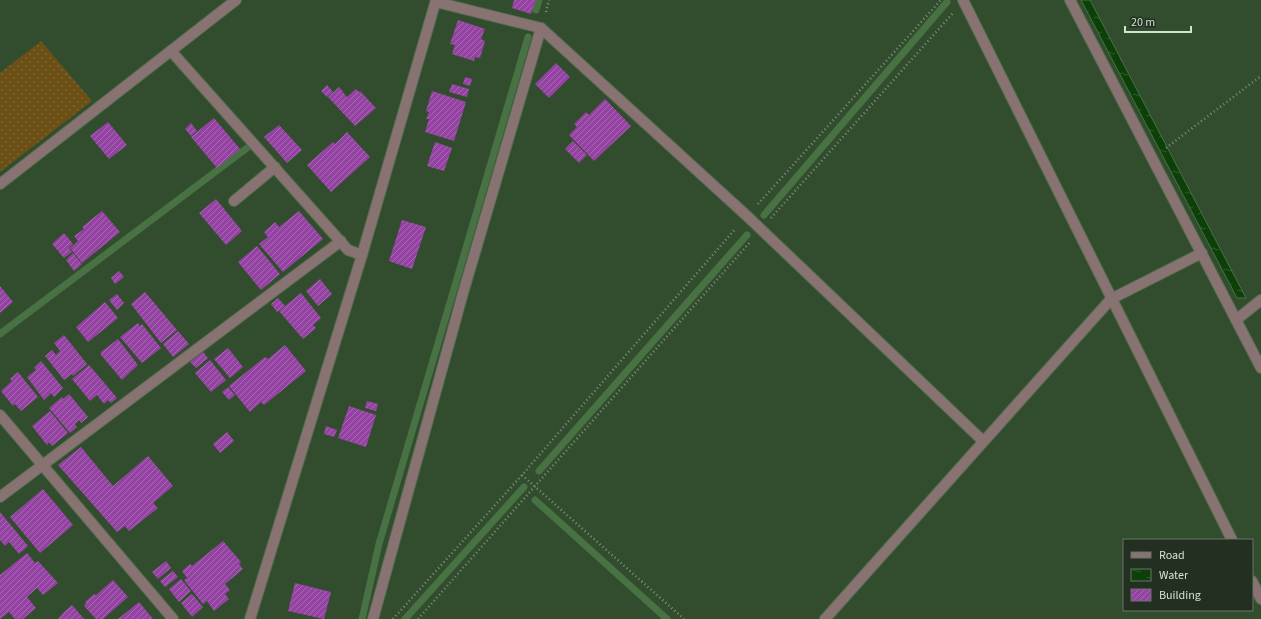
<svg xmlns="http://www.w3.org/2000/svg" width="1261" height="619" viewBox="0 0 1261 619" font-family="'Source Sans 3',sans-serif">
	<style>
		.grass { fill: url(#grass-dots) }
		.water { fill: url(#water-ripples); stroke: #487144 }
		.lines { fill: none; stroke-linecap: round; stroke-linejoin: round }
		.stream { stroke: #487144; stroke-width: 7 }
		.building { fill: url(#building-hatch) }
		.minor-casing { stroke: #526b4e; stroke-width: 12 }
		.path { stroke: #7d937a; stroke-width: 2.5; stroke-dasharray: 1 3; stroke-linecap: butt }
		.minor { stroke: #897372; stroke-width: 10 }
	</style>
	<defs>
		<pattern id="grass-dots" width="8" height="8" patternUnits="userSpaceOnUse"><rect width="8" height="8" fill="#6b4f14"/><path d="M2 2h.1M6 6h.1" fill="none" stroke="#7f6835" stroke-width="1.8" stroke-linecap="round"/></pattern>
		<pattern id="water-ripples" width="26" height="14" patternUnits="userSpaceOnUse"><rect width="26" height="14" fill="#0d4008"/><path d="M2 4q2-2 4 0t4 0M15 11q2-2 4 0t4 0" fill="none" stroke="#2f5b2b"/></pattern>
		<pattern id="building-hatch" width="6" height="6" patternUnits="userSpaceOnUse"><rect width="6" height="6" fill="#9543a3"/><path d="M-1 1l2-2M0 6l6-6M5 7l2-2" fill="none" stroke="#a867b3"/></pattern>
	</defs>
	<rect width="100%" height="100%" fill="#324d2e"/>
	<path class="grass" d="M41,41L92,101L0,172V73Z"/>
	<path class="water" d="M1081,0H1090L1246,298H1237Z"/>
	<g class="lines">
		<g class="stream">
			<path d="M536,10L539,0"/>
			<path d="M764,215L947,2"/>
			<path d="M0,334L247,148"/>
			<path d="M539,471L747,235"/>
			<path d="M535,500L667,619"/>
			<path d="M362,619L379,544L528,37"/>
			<path d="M405,619L524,487"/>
		</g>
	</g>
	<g class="building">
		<path d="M514,0H536L531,14L512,8Z"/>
		<path d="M458,20L485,29L481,39L485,41L480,58L475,57L474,61L452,54L455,45L450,44Z"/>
		<path d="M556,63L570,77L549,98L535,84Z"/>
		<path d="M465,77L472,79L470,86L463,84Z"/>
		<path d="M452,84L469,89L467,97L449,92Z"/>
		<path d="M327,85L333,92L327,97L321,91Z"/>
		<path d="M339,87L347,97L356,89L359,92L360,91L376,108L355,126L328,97Z"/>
		<path d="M432,91L466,102L454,141L425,132L429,119H426L429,112L426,111Z"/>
		<path d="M605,99L631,126L594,161L569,135L577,127L574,124L586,112L589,115Z"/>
		<path d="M214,118L240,149L217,168L191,137Z"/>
		<path d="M108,122L127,145L109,159L90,136Z"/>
		<path d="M191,123L197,131L191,136L185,129Z"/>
		<path d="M279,125L302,150L287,163L264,137Z"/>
		<path d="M347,132L370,157L331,192L307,165L333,142L335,144Z"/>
		<path d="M573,141L587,155L579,163L565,149Z"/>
		<path d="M435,142L452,148L444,171L427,166Z"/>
		<path d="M216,199L242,231L226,245L199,213Z"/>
		<path d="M102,211L120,232L82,263L70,248L78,241L74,236L84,229L82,227Z"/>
		<path d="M299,211L323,239L283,272L259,244L268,237L264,232L275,222L279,227Z"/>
		<path d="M402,220L426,227L412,269L389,261Z"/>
		<path d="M64,233L73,244L69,248L72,252L64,258L52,244Z"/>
		<path d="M257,246L280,274L261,290L238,262Z"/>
		<path d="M73,253L82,264L74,271L66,260Z"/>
		<path d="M119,271L124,277L115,284L111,278Z"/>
		<path d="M320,279L332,294L318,306L306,291Z"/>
		<path d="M0,286L13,302L0,313Z"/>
		<path d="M145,292L177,330L161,343L131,304Z"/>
		<path d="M301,293L321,318L313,325L316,328L303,339L279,311Z"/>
		<path d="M117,294L124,303L117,310L109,300Z"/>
		<path d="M278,298L285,306L277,312L271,304Z"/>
		<path d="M105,302L118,318L88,342L76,327Z"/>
		<path d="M138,323L140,326L142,324L161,348L142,363L120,337Z"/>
		<path d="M178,331L189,344L173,357L163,344Z"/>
		<path d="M64,335L87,364L73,376L72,374L64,380L45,356L52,350L56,355L60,351L54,343Z"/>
		<path d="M118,339L138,365L122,380L101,355V352Z"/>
		<path d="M285,345L306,371L264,405L261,402L250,412L229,386L265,357L268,359Z"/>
		<path d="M228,348L243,367L230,378L214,359Z"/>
		<path d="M203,352L208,358L196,368L190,362Z"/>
		<path d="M210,360L226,380L211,392L195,373Z"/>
		<path d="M41,361L63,388L54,397L51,393L44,400L27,377L36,370L34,368Z"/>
		<path d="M89,365L117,398L111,403L108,400L104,404L97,395L90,401L72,379Z"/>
		<path d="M18,372L38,397L21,411L15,404L13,406L1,391L12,381L10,379Z"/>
		<path d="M228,387L235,395L229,400L222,392Z"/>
		<path d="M69,394L88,417L81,423L79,420L75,424L77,427L70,433L49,408L62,397L63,399Z"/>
		<path d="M367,401L378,404L376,411L365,408Z"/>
		<path d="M349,406L376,415L366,447L338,438Z"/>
		<path d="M50,411L68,433L52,446L49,442L47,445L32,426Z"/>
		<path d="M326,426L337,430L334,437L324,434Z"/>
		<path d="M227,432L234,441L220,453L213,444Z"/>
		<path d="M81,447L113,486L148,456L173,486L153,503L158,508L129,531L125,526L117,532L58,465Z"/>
		<path d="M43,489L73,525L40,553L10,517Z"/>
		<path d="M0,512L28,546L19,554L9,542L5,546L0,540Z"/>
		<path d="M223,541L241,562L239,564L243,569L225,584L230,590L225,594L229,599L214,611L207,601L203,604L184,580L187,578L182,571L190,564L192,566Z"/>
		<path d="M27,553L35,563L38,561L58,583L43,595L37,588L27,597L36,608L23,619H15L9,612L0,619V575Z"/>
		<path d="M166,561L171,568L158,579L152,572Z"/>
		<path d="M173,571L178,577L165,587L160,581Z"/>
		<path d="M181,579L191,591L179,602L169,589Z"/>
		<path d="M113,580L128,597L103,619H96L84,606L86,604L85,602L94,594L96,595Z"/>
		<path d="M295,583L331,592L324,619L288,611Z"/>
		<path d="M192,594L203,607L192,617L181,603Z"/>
		<path d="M139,602L153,619H118Z"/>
		<path d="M72,605L84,619H58L64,612Z"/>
	</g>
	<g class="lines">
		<g class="minor-casing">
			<g id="minor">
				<path d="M963,0L1232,540"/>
				<path d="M1070,0L1261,368"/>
				<path d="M436,2L541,28L747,216L983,441"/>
				<path d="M171,51L348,250L362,255"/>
				<path d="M0,184L236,0"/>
				<path d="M234,201L275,167"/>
				<path d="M1236,320L1261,300"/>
				<path d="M0,415L173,619"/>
				<path d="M0,497L341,241"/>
				<path d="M1252,581L1261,599"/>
				<path d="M250,619L362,255L436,0"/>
				<path d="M373,619L463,293L541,28"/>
				<path d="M825,619L1111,299L1202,253"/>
			</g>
		</g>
		<g class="path">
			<path d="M546,12L549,0"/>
			<path d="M1166,148L1261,76"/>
			<path d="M758,204L941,0"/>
			<path d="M771,218L953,13"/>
			<path d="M522,475L684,619"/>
			<path d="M393,619L522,475L736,228"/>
			<path d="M418,619L751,241"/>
		</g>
		<use href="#minor" class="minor"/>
	</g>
	<rect x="1123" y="539" width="130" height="72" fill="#222f21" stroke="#687767"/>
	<rect x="1131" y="552" width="20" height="6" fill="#897372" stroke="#687767"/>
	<text x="1159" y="559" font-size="12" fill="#d2e2d0">Road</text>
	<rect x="1131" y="569" width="20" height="12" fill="url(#water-ripples)" stroke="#687767"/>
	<text x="1159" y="579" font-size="12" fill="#d2e2d0">Water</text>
	<rect x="1131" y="589" width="20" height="12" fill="url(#building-hatch)" stroke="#687767"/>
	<text x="1159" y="599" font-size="12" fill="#d2e2d0">Building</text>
	<path d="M1125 26v6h66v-6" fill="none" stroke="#d2e2d0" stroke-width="2"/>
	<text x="1131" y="26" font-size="12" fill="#d2e2d0" stroke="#222f21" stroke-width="3" paint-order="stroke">20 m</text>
</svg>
